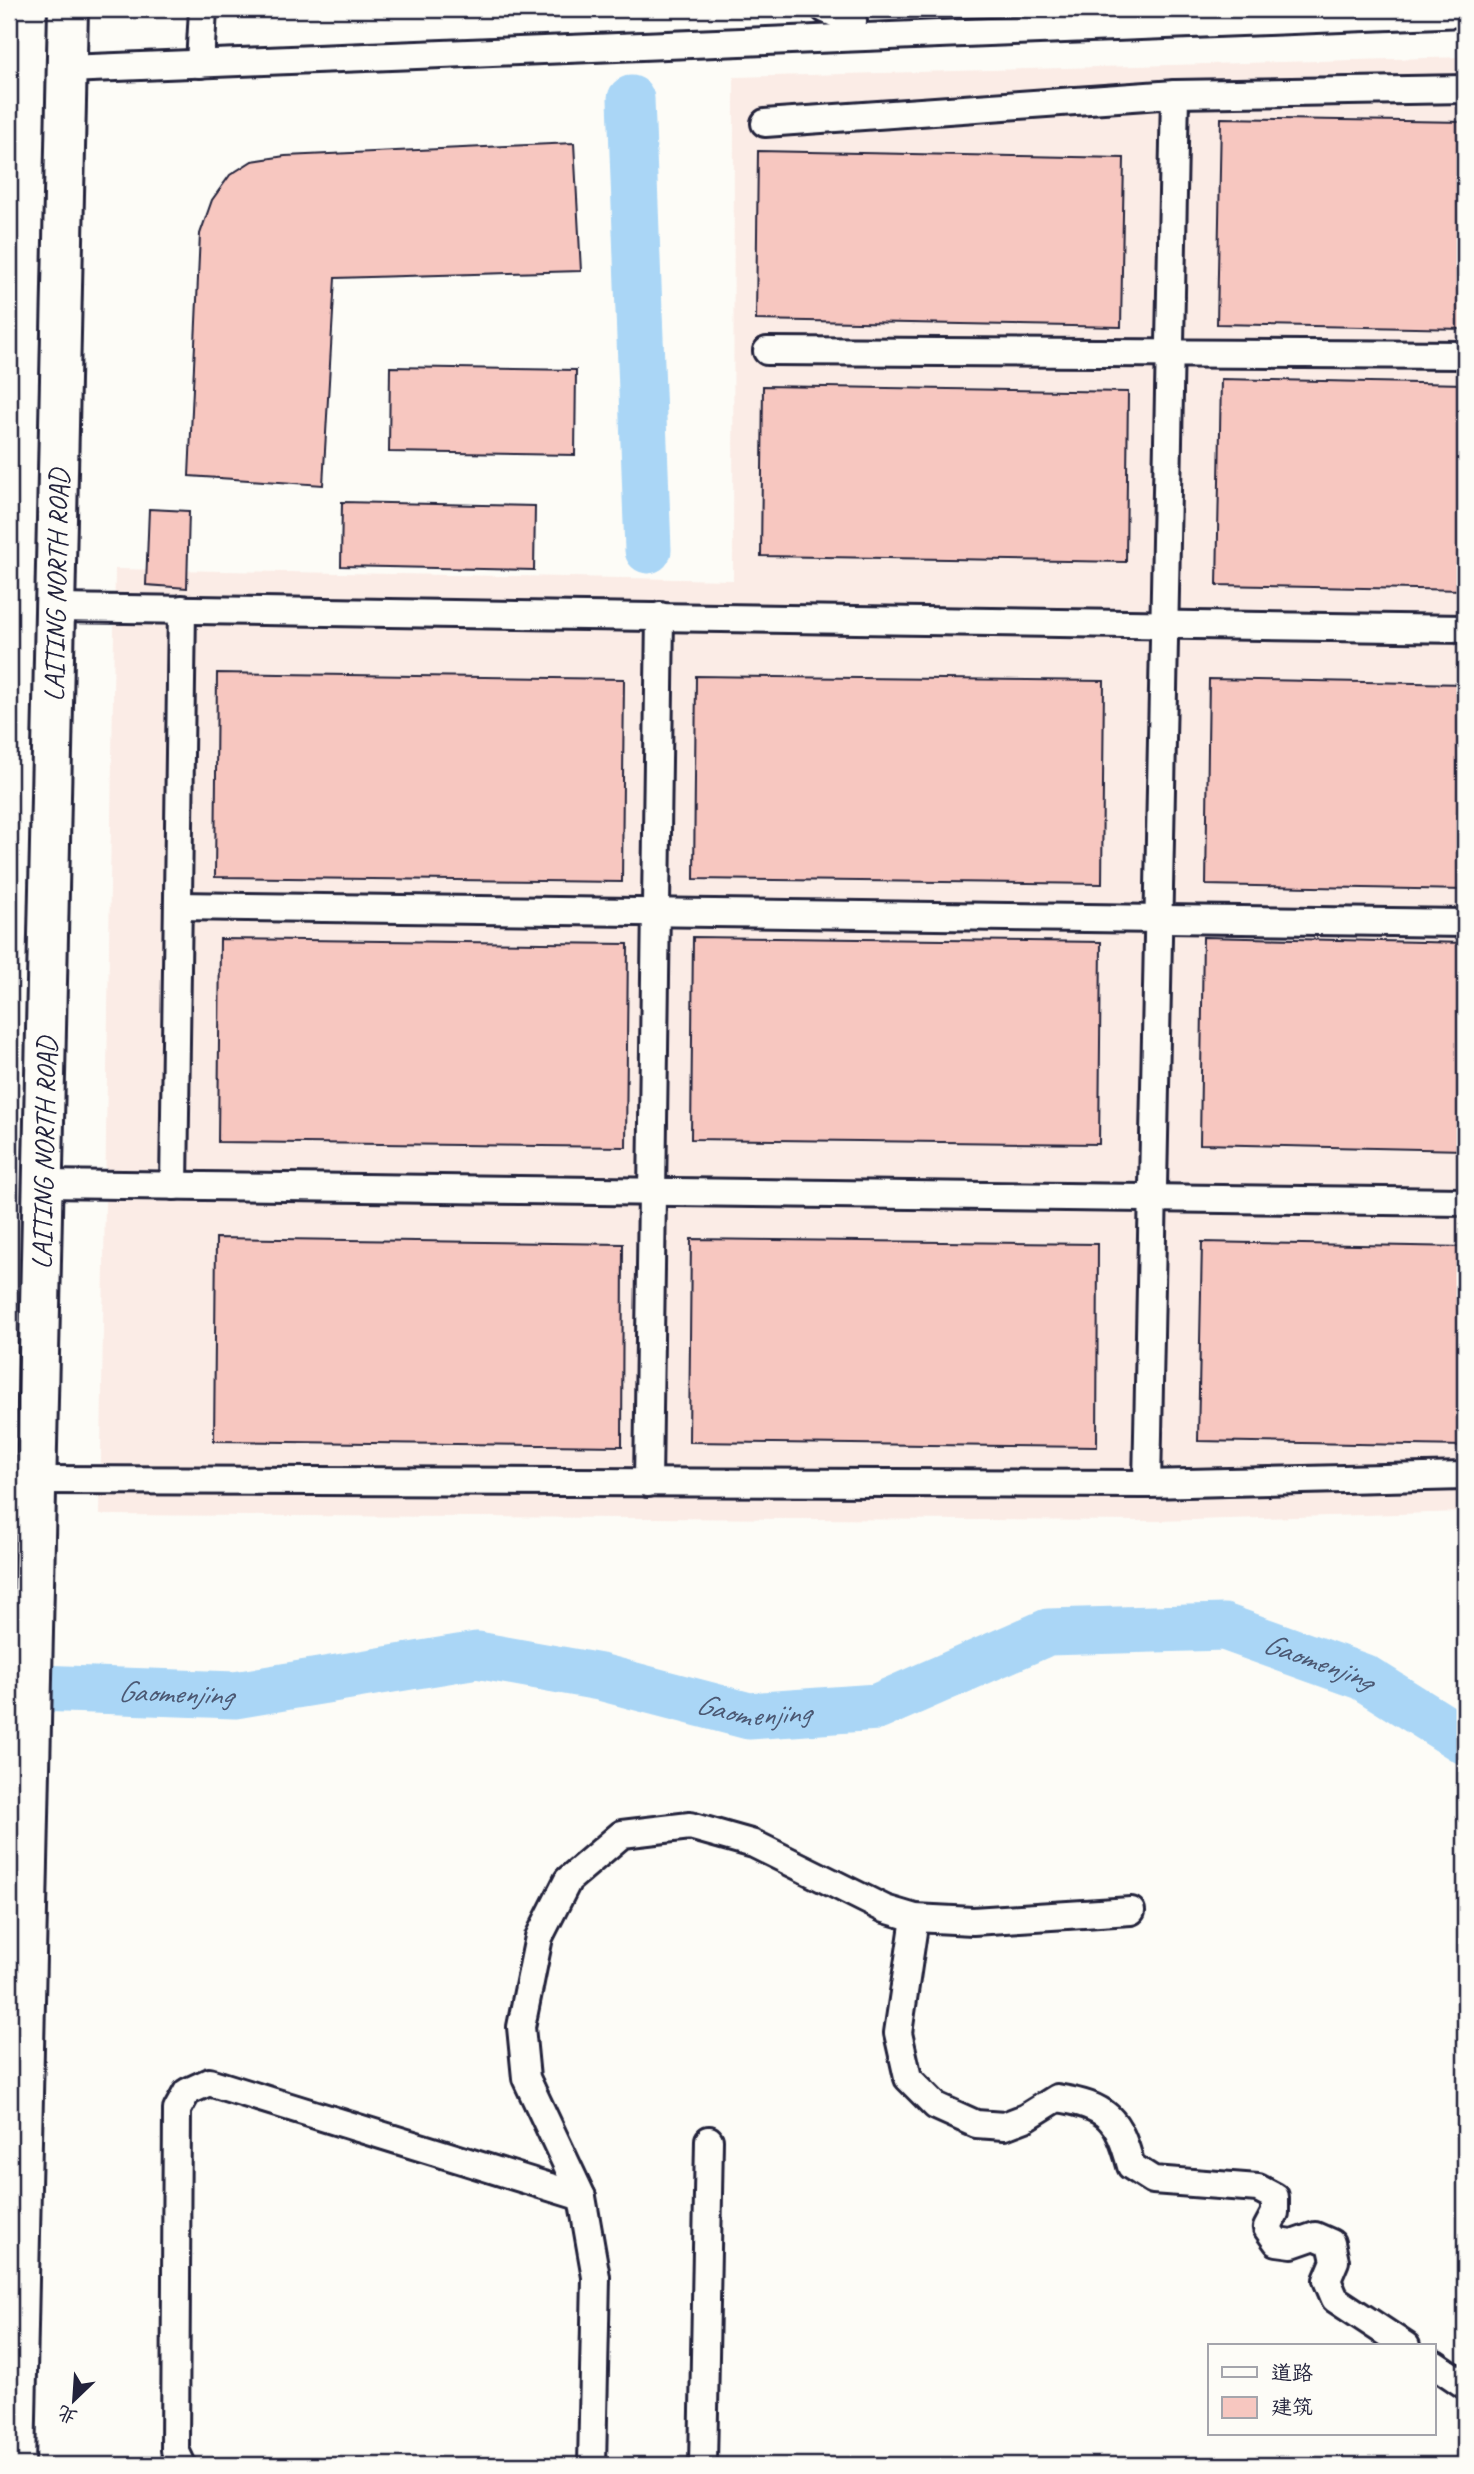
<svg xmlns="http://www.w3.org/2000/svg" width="1474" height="2474" viewBox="0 0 1474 2474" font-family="Caveat,'LXGW WenKai TC',sans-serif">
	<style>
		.built { fill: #fbece6 }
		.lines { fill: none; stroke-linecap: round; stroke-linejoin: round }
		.canal { stroke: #aad6f6; stroke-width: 47 }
		.building { fill: #f7c7c0; stroke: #22223b; stroke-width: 2 }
		.service-casing { stroke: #22223b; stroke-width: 32 }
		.tertiary-casing { stroke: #22223b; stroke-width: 44 }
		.service { stroke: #fdfcf7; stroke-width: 26 }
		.tertiary { stroke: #fdfcf7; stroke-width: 38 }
		.labels { text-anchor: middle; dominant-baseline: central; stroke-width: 5; stroke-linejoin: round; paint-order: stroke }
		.street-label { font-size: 28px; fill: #22223b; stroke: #fdfcf7 }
		.water-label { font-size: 30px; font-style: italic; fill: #4b5873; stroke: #fdfcf7 }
	</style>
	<rect width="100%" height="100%" fill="#fdfcf7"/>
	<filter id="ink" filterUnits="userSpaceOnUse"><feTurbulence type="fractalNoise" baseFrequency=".0143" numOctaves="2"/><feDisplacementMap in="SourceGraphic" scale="14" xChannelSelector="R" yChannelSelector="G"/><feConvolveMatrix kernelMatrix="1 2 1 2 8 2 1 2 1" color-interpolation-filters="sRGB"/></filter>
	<g filter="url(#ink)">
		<path class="built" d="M1465,57V1512L1157,1521L100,1515L115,569L733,580L734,77Z"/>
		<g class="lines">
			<g class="canal">
				<path d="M631,99L648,550"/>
				<path id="s1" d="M9,1687L235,1695L477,1655L600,1677L749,1716L877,1707L1048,1632L1224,1627L1363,1677L1465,1741"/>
			</g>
		</g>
		<g class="building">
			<path d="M1221,118L1465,122V329L1217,324Z"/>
			<path d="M574,143L581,271L335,278L323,485L189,476L200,234L212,200L230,175L252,161L285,156Z"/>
			<path d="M758,151L1124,158L1121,327L756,320Z"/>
			<path d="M390,367L576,370L575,455L389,452Z"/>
			<path d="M1221,379L1465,384V590L1217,585Z"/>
			<path d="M763,386L1128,392L1126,562L761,556Z"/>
			<path d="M342,502L535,506L534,570L341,566Z"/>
			<path d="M149,509L189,511L187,588L146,585Z"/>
			<path d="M217,673L624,679L622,882L215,877Z"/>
			<path d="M696,676L1104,681L1102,884L694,879Z"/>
			<path d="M1209,679L1465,684V890L1206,885Z"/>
			<path d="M693,937L1101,942L1099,1144L691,1139Z"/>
			<path d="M1203,937L1465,943V1150L1200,1144Z"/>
			<path d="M220,939L628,944L626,1147L218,1142Z"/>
			<path d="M216,1238L623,1244L622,1446L214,1441Z"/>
			<path d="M691,1239L1098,1244L1097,1447L689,1442Z"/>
			<path d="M1202,1242L1465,1247V1446L1198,1441Z"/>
		</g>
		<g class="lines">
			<g class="service-casing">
				<g id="service">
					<path d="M825,9L853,21"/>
					<path d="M200,64L203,9"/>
					<path d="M67,69L1465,13"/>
					<path d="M765,123L1175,94L1465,89"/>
					<path d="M767,351L1465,355"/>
					<path d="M55,608L1465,629"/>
					<path d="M178,906L1465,923"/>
					<path d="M43,1184L1465,1202"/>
					<path d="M174,1186L182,609"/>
					<path d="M36,1480L1147,1484L1465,1476"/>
					<path d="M648,1483L660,616"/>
					<path d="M1147,1484L1175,94"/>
					<path d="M915,1918L898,2033L908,2078L936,2106L976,2124L1004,2126L1025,2118L1057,2098C1108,2106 1118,2118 1131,2166L1153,2180L1258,2188L1275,2197V2213L1267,2228L1277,2242L1292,2244L1315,2236L1331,2243L1335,2261L1327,2280L1335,2299L1406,2346"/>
					<path d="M1434,2364L1465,2385"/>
					<path d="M182,2465L175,2450L177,2110L187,2092L209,2082L582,2197"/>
					<path d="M592,2465L596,2277L582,2197L526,2078L521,2027L539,1937L568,1880L622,1834L690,1826L754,1844L885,1909L915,1918L973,1921L1131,1911"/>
					<path d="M703,2465L709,2140"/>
				</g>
			</g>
			<g class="tertiary-casing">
				<g id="tertiary">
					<path id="s2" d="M15,2465L68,9"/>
				</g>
			</g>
			<use href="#service" class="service"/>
			<use href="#tertiary" class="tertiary"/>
		</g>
	</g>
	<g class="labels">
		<g class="street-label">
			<text stroke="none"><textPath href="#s2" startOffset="1880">LAITING NORTH ROAD</textPath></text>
			<text stroke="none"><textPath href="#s2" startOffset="1312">LAITING NORTH ROAD</textPath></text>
		</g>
		<g class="water-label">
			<text stroke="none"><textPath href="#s1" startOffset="1342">Gaomenjing</textPath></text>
			<text stroke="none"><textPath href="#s1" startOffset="166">Gaomenjing</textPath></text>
			<text stroke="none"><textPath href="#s1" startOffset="754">Gaomenjing</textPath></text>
		</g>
	</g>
	<rect width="1474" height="2474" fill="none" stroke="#fdfcf7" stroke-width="35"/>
	<rect x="18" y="18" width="1439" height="2439" fill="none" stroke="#22223b" stroke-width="2.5" filter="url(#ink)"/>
	<rect x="1208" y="2344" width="228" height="91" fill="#fdfcf7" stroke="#a5a5ac" stroke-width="2"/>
	<rect x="1222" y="2367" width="35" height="10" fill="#fdfcf7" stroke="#a5a5ac" stroke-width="2"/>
	<text x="1271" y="2380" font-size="21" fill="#22223b">道路</text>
	<rect x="1222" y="2397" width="35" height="21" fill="#f7c7c0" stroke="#a5a5ac" stroke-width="2"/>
	<text x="1271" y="2414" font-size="21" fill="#22223b">建筑</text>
	<g transform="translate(74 2400) rotate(205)" stroke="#fdfcf7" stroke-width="5" paint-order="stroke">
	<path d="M0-5L12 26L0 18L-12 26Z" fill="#22223b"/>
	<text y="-10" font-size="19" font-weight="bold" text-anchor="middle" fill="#22223b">北</text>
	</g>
</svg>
